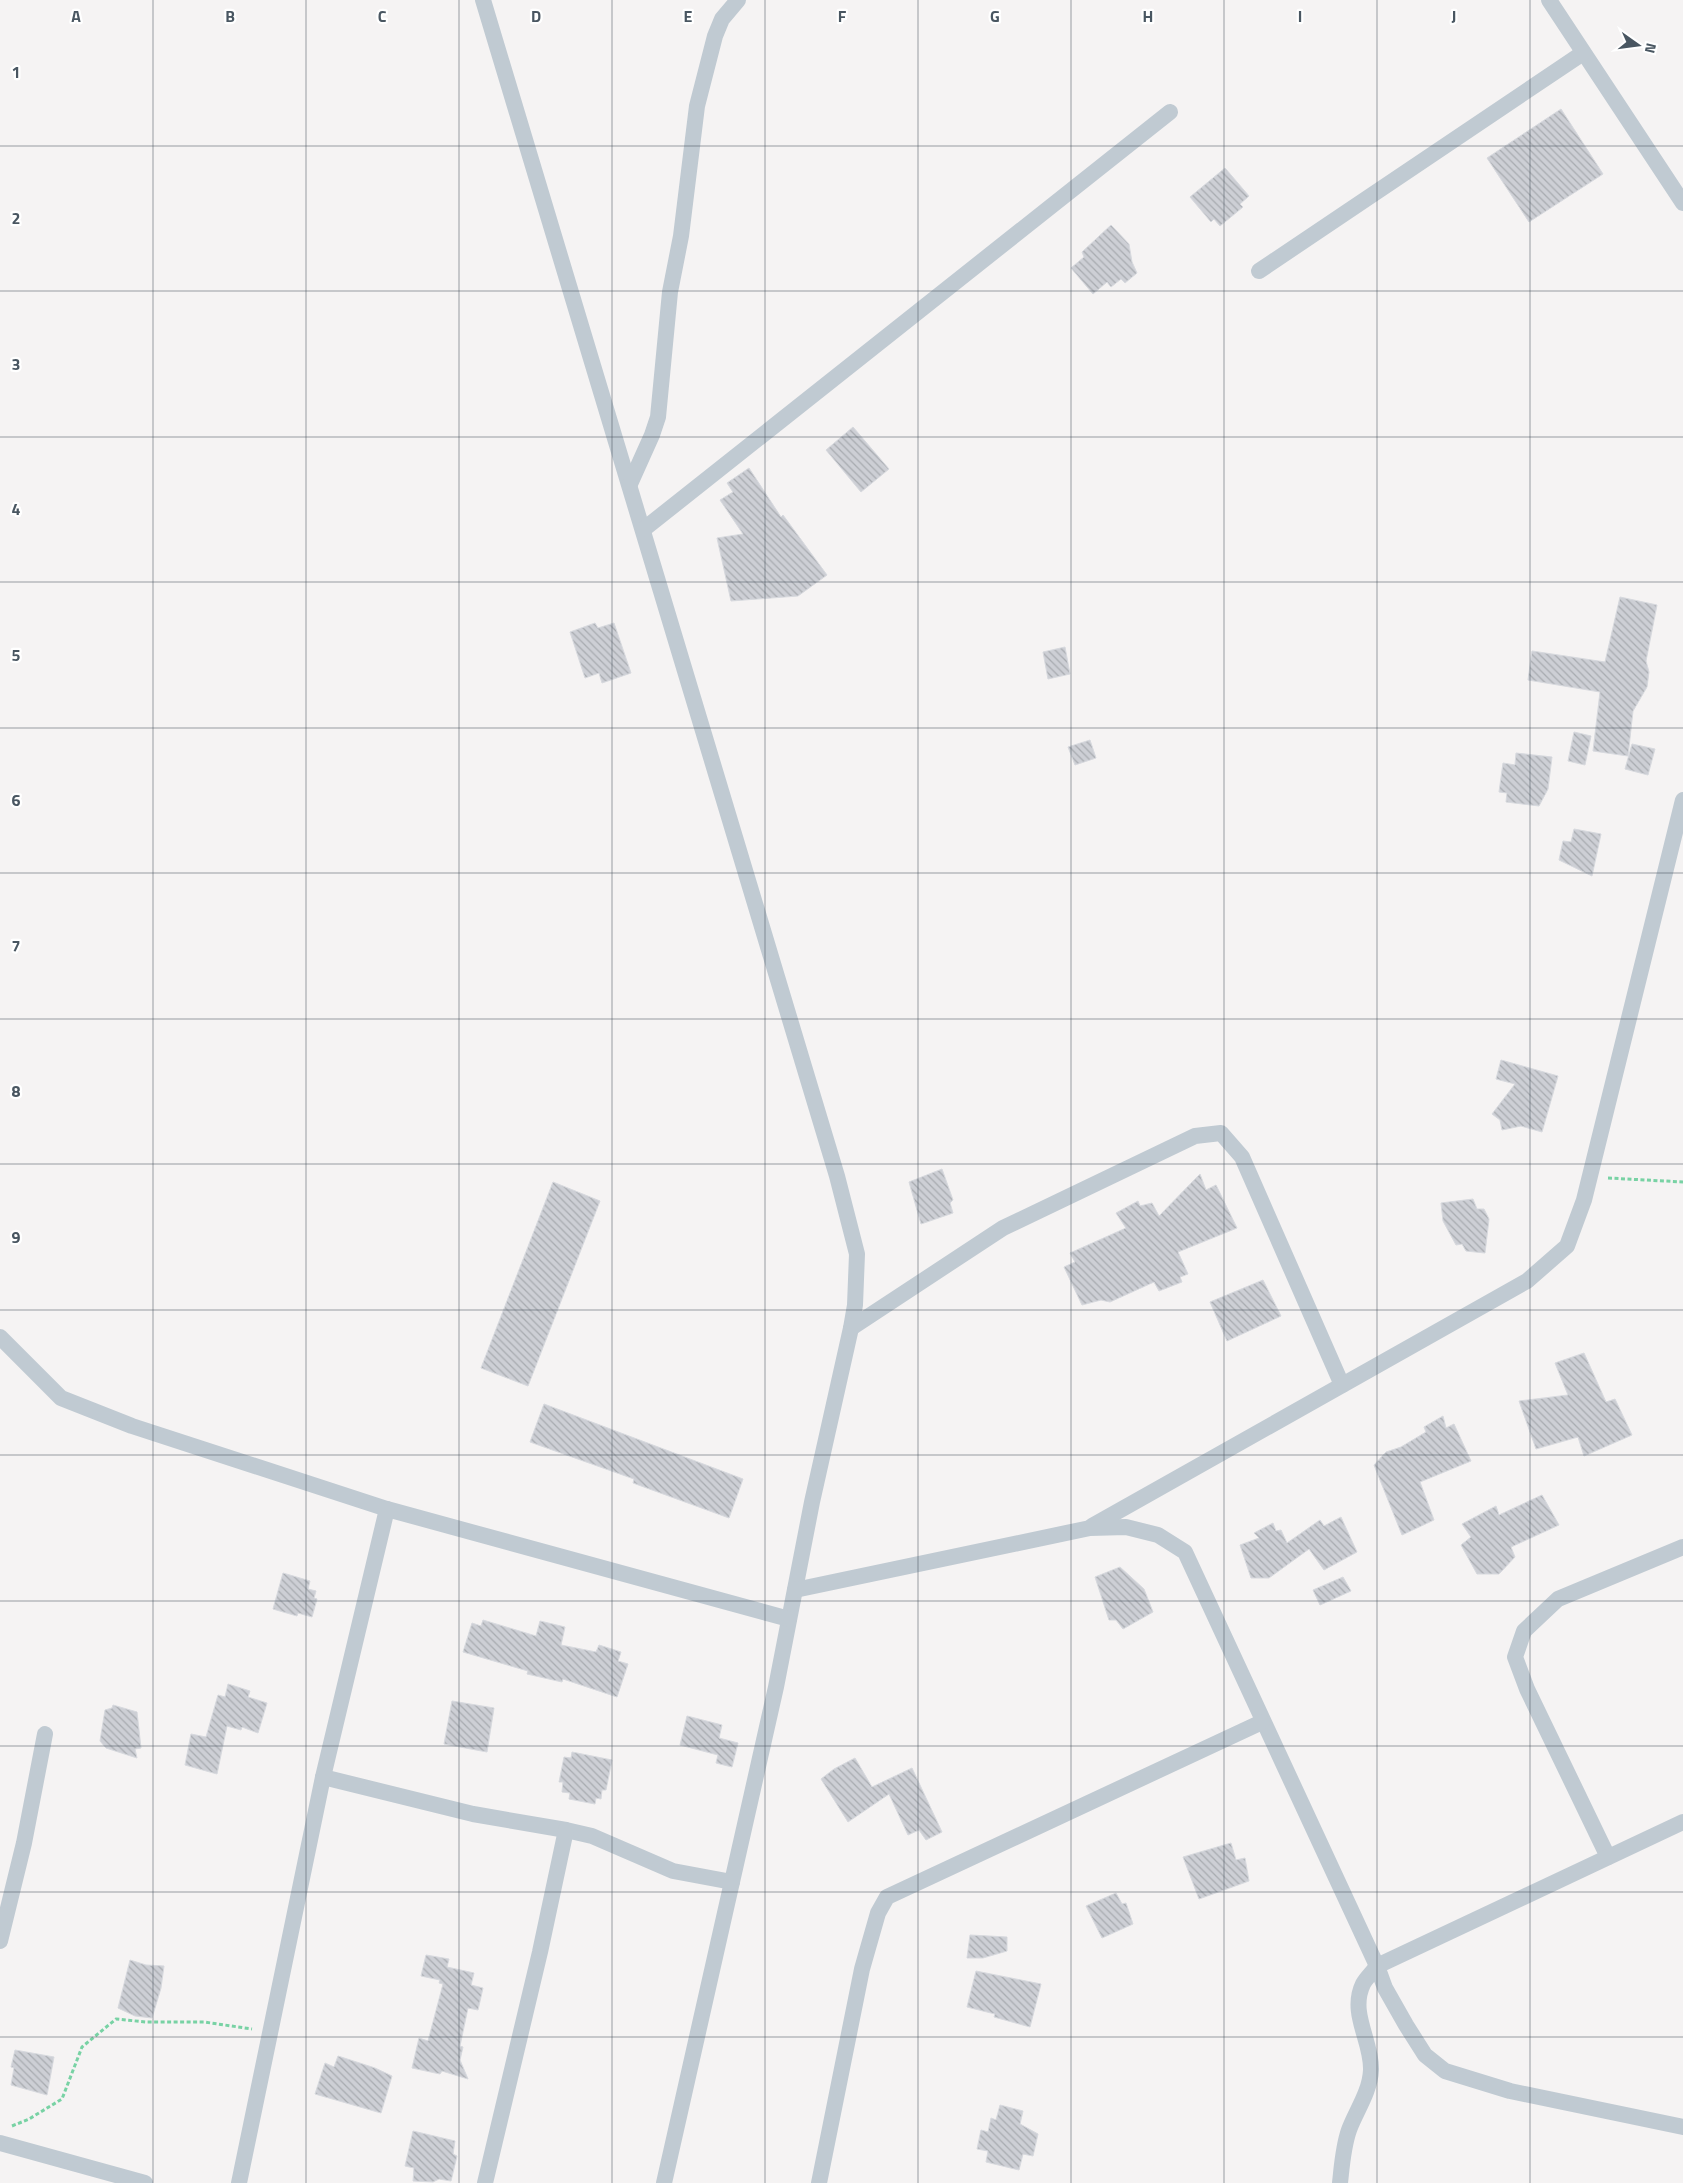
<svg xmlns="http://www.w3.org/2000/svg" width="1683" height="2183" viewBox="0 0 1683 2183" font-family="'Titillium Web',sans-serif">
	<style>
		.building { fill: url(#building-back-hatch); stroke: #d7d9de }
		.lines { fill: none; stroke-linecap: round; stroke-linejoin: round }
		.path { stroke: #78d2a4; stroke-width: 3; stroke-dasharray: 4 2.5; stroke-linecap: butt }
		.street { stroke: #c0cad2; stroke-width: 16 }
		.grid { fill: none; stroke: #495661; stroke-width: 1; stroke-opacity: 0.55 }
		.grid-label { font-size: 16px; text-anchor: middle; font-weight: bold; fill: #495661; stroke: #fff; stroke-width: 4.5; stroke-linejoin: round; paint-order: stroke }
	</style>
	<defs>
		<pattern id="building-back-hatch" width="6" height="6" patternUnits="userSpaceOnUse" patternTransform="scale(1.25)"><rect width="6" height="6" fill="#cdcfd5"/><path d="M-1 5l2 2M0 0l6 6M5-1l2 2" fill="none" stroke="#a8abb0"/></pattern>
	</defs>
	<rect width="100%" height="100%" fill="#f5f3f3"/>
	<g class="building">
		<path d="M1561,109L1603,174L1529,222L1487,158Z"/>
		<path d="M1225,168L1249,196L1240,204L1243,207L1220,226L1214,219L1211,222L1190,197Z"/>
		<path d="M1111,225L1129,244L1132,262L1137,273L1125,283L1121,279L1111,287L1107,282L1093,294L1071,268L1084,257L1082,252Z"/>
		<path d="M853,427L889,469L861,492L826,450Z"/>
		<path d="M749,468L781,517L783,515L827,575L798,596L731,601L717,538L743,534L720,500L733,492L727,483Z"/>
		<path d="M1620,597L1657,605L1646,661L1649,672L1647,687L1633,711L1628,756L1593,751L1600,692L1528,680L1532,651L1605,662Z"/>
		<path d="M595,623L598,628L614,623L631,673L602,683L599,673L585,678L570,632Z"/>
		<path d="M1065,647L1070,674L1048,679L1043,652Z"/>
		<path d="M1574,732L1591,736L1585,765L1568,761Z"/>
		<path d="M1090,740L1096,758L1075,765L1068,747Z"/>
		<path d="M1632,744L1655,749L1648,775L1625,769Z"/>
		<path d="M1516,753L1552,757L1548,789L1539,806L1506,802L1507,793L1499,792L1503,763L1515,765Z"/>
		<path d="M1574,829L1601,834L1592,876L1559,860L1563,841L1571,842Z"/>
		<path d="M1501,1060L1558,1076L1542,1132L1521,1126L1502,1130L1500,1120L1492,1114L1515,1084L1496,1079Z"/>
		<path d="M942,1169L953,1200L950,1203L953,1213L921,1224L909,1182Z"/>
		<path d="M1200,1174L1206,1190L1216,1185L1237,1228L1178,1252L1188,1274L1180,1277L1182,1282L1159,1291L1154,1282L1110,1302L1101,1300L1082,1305L1064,1267L1075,1262L1070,1253L1126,1228L1116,1213L1138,1201L1140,1206L1152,1203L1159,1216Z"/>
		<path d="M553,1182L600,1201L528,1386L481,1368Z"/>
		<path d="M1473,1199L1477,1209H1484L1489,1219L1485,1253L1466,1251L1462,1244L1456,1245L1443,1221L1441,1203Z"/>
		<path d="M1263,1280L1281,1316L1227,1341L1210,1302Z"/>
		<path d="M1584,1353L1606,1402L1615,1399L1632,1435L1584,1456L1578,1437L1536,1449L1519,1401L1568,1395L1555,1363Z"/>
		<path d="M544,1404L743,1479L729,1518L633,1483L634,1479L530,1442Z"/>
		<path d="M1443,1416L1446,1428L1454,1424L1471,1461L1420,1482L1434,1520L1402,1535L1374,1465L1386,1452L1401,1447L1426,1432L1424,1427Z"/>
		<path d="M1542,1495L1559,1525L1511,1547L1515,1557L1499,1574H1477L1461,1545L1471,1537L1462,1524L1496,1506L1499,1515Z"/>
		<path d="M1341,1517L1357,1552L1324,1570L1309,1549L1269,1578H1251L1240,1545L1259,1538L1254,1533L1273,1523L1276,1531L1281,1530L1287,1543L1320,1520L1324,1526Z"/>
		<path d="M1120,1567L1144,1589L1153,1612L1123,1629L1116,1620H1109L1095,1577Z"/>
		<path d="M283,1573L310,1581L308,1589L316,1591L314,1598L317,1599L312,1617L298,1613L297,1616L273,1609Z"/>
		<path d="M1343,1577L1351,1591L1320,1605L1313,1590Z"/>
		<path d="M483,1620L536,1636L540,1621L565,1627L561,1645L596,1652L599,1645L621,1652L618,1661L628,1664L617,1697L563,1679L562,1682L527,1674L528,1671L463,1652L472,1623L481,1626Z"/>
		<path d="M228,1684L250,1691L248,1697L267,1703L258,1733L242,1727L241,1730L227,1726L217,1774L185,1765L191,1734L206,1737L218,1695L225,1697Z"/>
		<path d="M452,1701L494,1708L487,1752L444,1744Z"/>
		<path d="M113,1705L137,1712L141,1748L135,1749L137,1758L106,1748L100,1741L105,1710L112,1708Z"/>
		<path d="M687,1716L722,1725L719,1738L738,1743L732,1767L716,1763L718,1755L680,1745Z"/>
		<path d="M572,1752L612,1760L606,1790H602L601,1799L596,1798L595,1804L569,1799L570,1793L562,1792L563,1782H559L564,1757L571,1758Z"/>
		<path d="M855,1758L872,1787L912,1768L942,1832L926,1840L919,1830L908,1835L889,1794L848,1822L821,1779L834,1769Z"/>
		<path d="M1231,1843L1236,1860L1245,1858L1249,1881L1199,1899L1183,1857Z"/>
		<path d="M1116,1893L1122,1904L1126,1903L1133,1924L1102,1938L1086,1906Z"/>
		<path d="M970,1935L1007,1937V1951L983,1958H967Z"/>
		<path d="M426,1955L449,1959L447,1967L474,1973L471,1985L483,1988L478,2010L468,2008L460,2046L463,2047L460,2060L468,2079L442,2071L440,2074L412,2068L419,2038L428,2041L443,1984L439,1983L440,1980L421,1976Z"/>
		<path d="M130,1960L146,1965L164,1966L161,1988L152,2018L135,2016L118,2008Z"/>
		<path d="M976,1971L1041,1984L1030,2027L994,2017L995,2014L967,2007Z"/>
		<path d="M15,2050L54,2057L47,2095L11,2085L14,2068L11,2067Z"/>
		<path d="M338,2056L375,2068L392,2076L381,2113L315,2094L325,2063L334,2067Z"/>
		<path d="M1000,2105L1023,2111L1020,2124L1038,2134L1033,2156L1023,2154L1019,2170L986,2162L988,2151L977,2149L981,2130L988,2132L991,2118L996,2120Z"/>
		<path d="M413,2131L455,2141L453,2154L457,2156L451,2181L439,2179L433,2182L413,2181L414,2168L405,2166Z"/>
	</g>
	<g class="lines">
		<g class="path">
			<path d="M1608,1178L1683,1182"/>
			<path d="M12,2126L29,2119L62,2099L82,2047L116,2019L146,2022H204L252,2029"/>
		</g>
		<g class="street">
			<path d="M483,0L837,1176L857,1254L855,1305L851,1328L812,1502L776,1687L664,2183"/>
			<path d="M1549,0L1683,203"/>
			<path d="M1259,271L1583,53"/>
			<path d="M630,484L652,435L658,417L670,292L681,236L697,106L715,36L722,19L738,0"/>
			<path d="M644,529L1170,112"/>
			<path d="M851,1328L1003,1228L1195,1136L1221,1133L1242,1157L1342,1385"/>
			<path d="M0,1337L61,1398L132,1426L387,1509L789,1619"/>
			<path d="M1092,1526L1527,1281L1567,1246L1584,1200L1683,800"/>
			<path d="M795,1590L1090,1528L1126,1527L1158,1535L1185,1552L1377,1966L1385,1988L1406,2025L1425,2055L1445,2071L1510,2091L1683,2127"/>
			<path d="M323,1777L473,1814L566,1830L592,1836L673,1871L732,1882"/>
			<path d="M1608,1857L1527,1689L1515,1657L1524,1631L1558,1599L1683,1547"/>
			<path d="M0,1941L24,1843L45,1734"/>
			<path d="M0,2143L145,2183"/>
			<path d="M239,2183L323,1777L387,1509"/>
			<path d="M485,2183L540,1952L566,1830"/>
			<path d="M819,2183L862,1969L878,1913L887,1897L1262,1722"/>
			<path d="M1340,2183C1342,2165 1343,2147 1349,2130C1356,2111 1370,2092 1371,2070C1372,2041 1349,2013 1363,1984C1366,1978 1373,1972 1377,1966L1683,1822"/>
		</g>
	</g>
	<path class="grid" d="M153,0V2183M306,0V2183M459,0V2183M612,0V2183M765,0V2183M918,0V2183M1071,0V2183M1224,0V2183M1377,0V2183M1530,0V2183M0,146H1683M0,291H1683M0,437H1683M0,582H1683M0,728H1683M0,873H1683M0,1019H1683M0,1164H1683M0,1310H1683M0,1455H1683M0,1601H1683M0,1746H1683M0,1892H1683M0,2037H1683"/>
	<g class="grid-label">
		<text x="76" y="22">A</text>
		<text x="230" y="22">B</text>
		<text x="382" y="22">C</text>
		<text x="536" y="22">D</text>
		<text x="688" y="22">E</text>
		<text x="842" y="22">F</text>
		<text x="995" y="22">G</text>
		<text x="1148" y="22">H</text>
		<text x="1300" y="22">I</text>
		<text x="1454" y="22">J</text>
		<text x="16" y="78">1</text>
		<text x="16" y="224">2</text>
		<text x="16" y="370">3</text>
		<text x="16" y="515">4</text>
		<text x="16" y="661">5</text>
		<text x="16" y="806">6</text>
		<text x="16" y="952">7</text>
		<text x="16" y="1097">8</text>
		<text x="16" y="1243">9</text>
	</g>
	<g transform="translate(1638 45) rotate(104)" stroke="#ffffff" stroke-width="4" paint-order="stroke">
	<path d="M0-4L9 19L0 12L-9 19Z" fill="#495661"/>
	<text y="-8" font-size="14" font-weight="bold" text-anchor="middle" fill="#495661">N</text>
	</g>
</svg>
